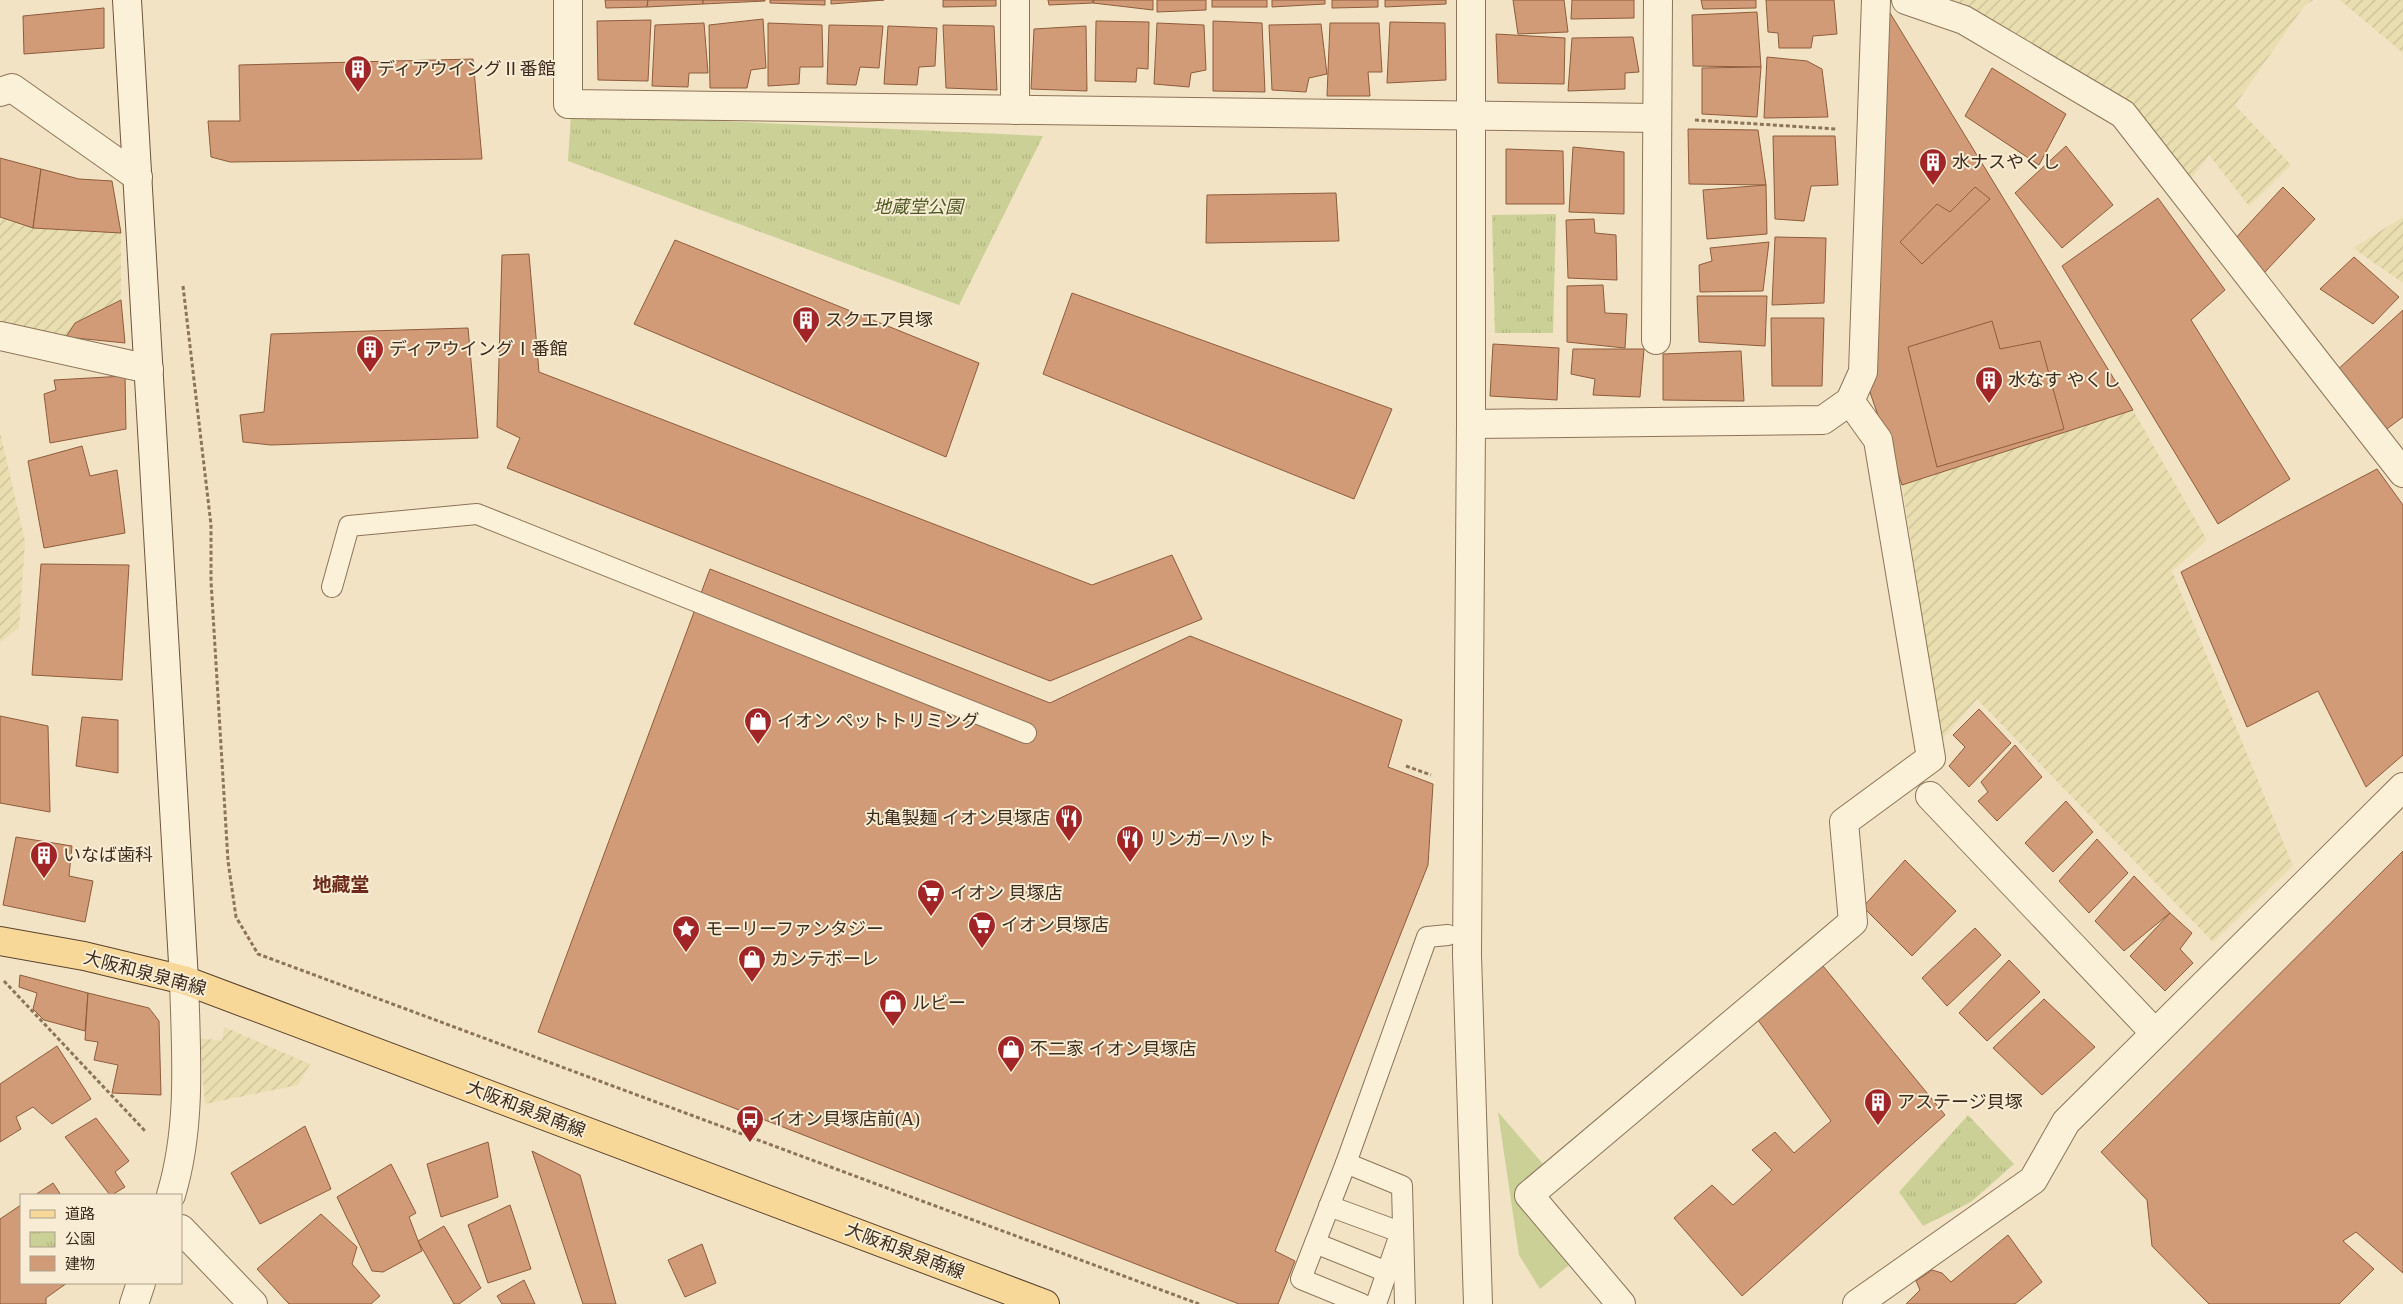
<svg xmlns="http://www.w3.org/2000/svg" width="2403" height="1304" viewBox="0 0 2403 1304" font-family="'Times New Roman','Noto Sans JP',serif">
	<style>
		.farmland { fill: url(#farmland-furrows) }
		.green { fill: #cbd196 }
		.park { fill: url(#park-tufts) }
		.building { fill: #d29b77; stroke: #8e5c3c }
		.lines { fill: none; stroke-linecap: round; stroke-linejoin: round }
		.lane-casing { stroke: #8d7458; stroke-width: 22 }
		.street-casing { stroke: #8d7458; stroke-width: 30 }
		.secondary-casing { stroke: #6f553c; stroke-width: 30 }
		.primary-casing { stroke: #5b422d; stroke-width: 30 }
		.path { stroke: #8d7458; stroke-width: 3; stroke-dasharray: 4 2.5; stroke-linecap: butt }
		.lane { stroke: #fbf0d8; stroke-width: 20 }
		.street { stroke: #fbf0d8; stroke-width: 28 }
		.secondary { stroke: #fbf0d8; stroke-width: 28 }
		.primary { stroke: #f7d899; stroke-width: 28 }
		.labels { text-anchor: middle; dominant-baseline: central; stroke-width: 4; stroke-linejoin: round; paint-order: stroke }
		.poi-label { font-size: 18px; fill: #3c2c1e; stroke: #f8edd4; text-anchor: start }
		.park-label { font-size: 18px; font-style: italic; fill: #4d5a23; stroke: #f8edd4 }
		.street-label { font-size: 18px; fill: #3c2c1e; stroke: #f8edd4 }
		.neighbourhood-label { font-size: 19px; font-weight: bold; fill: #6c2a1a; stroke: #f8edd4 }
	</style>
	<defs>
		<pattern id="farmland-furrows" width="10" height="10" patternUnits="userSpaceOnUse" patternTransform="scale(1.25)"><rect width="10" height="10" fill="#e8deb0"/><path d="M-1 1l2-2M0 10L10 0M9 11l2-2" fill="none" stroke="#c8bf97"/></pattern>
		<pattern id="park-tufts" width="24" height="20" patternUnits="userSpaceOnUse" patternTransform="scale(1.25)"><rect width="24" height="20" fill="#cbd196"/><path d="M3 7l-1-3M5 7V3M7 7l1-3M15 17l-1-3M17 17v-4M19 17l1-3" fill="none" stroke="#afb481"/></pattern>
	</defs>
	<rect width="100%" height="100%" fill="#f1e3c4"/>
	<g class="farmland">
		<path d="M1950,0H2313L2304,6L2235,105L2291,165L2249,206L2209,155L2189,181L2031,47Z"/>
		<path d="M2340,0H2403V53Z"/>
		<path d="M0,217L33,228L121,233V300L75,323L66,337L0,321Z"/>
		<path d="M2403,217V283L2353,248Z"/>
		<path d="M2133,410L2207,540L2172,571L2293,866L2213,942L1977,699L1941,741L1902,485Z"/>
		<path d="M0,432L25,541L19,628L0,642Z"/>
		<path d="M224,1027L310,1064L298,1085L205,1104L200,1038L222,1041Z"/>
	</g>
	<path class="green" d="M1498,1112L1543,1164L1524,1191L1574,1261L1540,1289L1519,1255Z"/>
	<g class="park">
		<path d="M571,114L1043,136L959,305L568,161Z"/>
		<path d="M1556,214L1553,333H1495L1492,215Z"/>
		<path d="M1968,1115L2014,1164L1971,1202L1923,1226L1899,1192Z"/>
	</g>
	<g class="building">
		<path d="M605,0H648L647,7L606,8Z"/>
		<path d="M648,0H703V4L647,7Z"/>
		<path d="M703,0H765V1L703,4Z"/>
		<path d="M770,0H825V5L770,3Z"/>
		<path d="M831,0H884L831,4Z"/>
		<path d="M943,0H996V6L943,7Z"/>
		<path d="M1048,0H1093V3L1049,5Z"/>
		<path d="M1094,0H1153V10L1093,3Z"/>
		<path d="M1157,0H1206V10L1157,12Z"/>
		<rect x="1212" y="0" width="55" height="7"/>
		<path d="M1272,0H1325V4L1272,7Z"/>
		<path d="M1332,0H1378V7L1332,8Z"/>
		<path d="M1385,0H1446V4L1385,7Z"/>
		<path d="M1513,0H1564L1568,32L1518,34Z"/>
		<path d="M1572,0H1634V18L1571,19Z"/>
		<path d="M1701,0H1756V8L1703,9Z"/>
		<path d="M1766,0H1834L1837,34L1813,36L1811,48H1779L1778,33L1768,32Z"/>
		<path d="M1882,0L2133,410L1902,485L1863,372Z"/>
		<path d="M104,8V48L24,54L23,16Z"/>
		<path d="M1757,12L1761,67L1693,66L1692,15Z"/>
		<path d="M763,19L766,68L751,70L747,88H710L709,25Z"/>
		<path d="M651,20L648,81L598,80L597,21Z"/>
		<path d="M1096,21L1149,22L1148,69L1137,68L1136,82L1095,81Z"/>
		<path d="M1213,21L1262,23L1265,92L1213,91Z"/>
		<path d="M1390,22L1445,23L1446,80L1387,83Z"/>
		<path d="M704,23L708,73H689L688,87L652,86L655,25Z"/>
		<path d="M768,23L822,25L823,67H800L799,84L768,86Z"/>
		<path d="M1157,23L1204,25L1206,70L1191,73L1189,87L1154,84Z"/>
		<path d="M1330,23H1379L1382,72H1368L1370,96H1327Z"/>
		<path d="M1321,24L1327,74L1309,78L1306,92L1272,90L1269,25Z"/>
		<path d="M829,25L883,26L879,68L860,67L856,85L827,84Z"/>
		<path d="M943,25L994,26L997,90L946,88Z"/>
		<path d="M888,26L937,28L935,66L919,67L917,85L884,84Z"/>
		<path d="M1086,26L1087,91L1031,89L1034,29Z"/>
		<path d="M1496,34L1565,38L1564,84L1498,83Z"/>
		<path d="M1633,37L1639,72L1625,73V89L1568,91L1572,38Z"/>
		<path d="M1767,57L1807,61L1822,69L1828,117L1764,118Z"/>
		<path d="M473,59L482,159L230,162L211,157L208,121H240L239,65Z"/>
		<path d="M1761,67L1757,117L1702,114V68Z"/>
		<path d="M1992,68L2066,114L2039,165L1965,116Z"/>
		<path d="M1688,129L1758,130L1766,185L1689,184Z"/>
		<path d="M1773,136H1835L1838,185L1811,186L1804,221L1775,219Z"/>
		<path d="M2066,146L2113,205L2062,248L2015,193Z"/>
		<path d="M1573,147L1624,152V214L1569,212Z"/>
		<path d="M1506,149L1563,151L1564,204H1506Z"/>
		<path d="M0,158L41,169L33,228L0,217Z"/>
		<path d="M41,169L79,179L112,181L121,233L33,228Z"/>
		<path d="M1766,185L1767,234L1707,239L1703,190Z"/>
		<path d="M1975,187L1990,199L1922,264L1900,242L1937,204L1950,212Z"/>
		<path d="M2283,187L2315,219L2263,274L2233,241Z"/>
		<path d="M1336,193L1339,241L1206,243L1207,195Z"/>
		<path d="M2158,198L2225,290L2191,320L2290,479L2218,524L2062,266Z"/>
		<path d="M1594,219L1595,233L1616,235L1617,280L1568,278L1566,220Z"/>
		<path d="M1775,237L1826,238L1824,303L1772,305Z"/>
		<path d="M675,240L979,363L946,457L634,324Z"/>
		<path d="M1769,242L1763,291L1700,292L1699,265L1712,261L1710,248Z"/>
		<path d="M529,254L539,372L1092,585L1172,555L1202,619L1050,681L507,468L520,438L497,427L502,255Z"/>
		<path d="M2354,257L2399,297L2373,324L2320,289Z"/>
		<path d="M1603,285L1605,313L1627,314L1625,348L1567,342V286Z"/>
		<path d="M1072,293L1392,409L1354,499L1043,374Z"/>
		<path d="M1697,296H1767L1765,346L1699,342Z"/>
		<path d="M121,300L125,343L66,337L75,323Z"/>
		<path d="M2403,310V417L2384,431L2336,371Z"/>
		<path d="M1771,318H1824L1822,386H1772Z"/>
		<path d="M1992,321L2000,349L2040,341L2064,429L1937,467L1908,347Z"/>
		<path d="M468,328L478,438L271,445L243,442L240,415L264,412L271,334Z"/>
		<path d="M1493,344L1559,348L1557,400L1490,396Z"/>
		<path d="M1573,349H1644L1640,397L1593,395L1595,379L1571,374Z"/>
		<path d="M1741,351L1744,401L1663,400V354Z"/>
		<path d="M125,376L126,429L50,443L44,394L56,390L54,380Z"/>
		<path d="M82,446L90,476L117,470L125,533L44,548L28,461Z"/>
		<path d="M2377,469L2403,505V755L2366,787L2318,691L2247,727L2181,572Z"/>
		<path d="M41,564L129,565L122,680L32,675Z"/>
		<path d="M710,569L1050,703L1190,636L1402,720L1388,767L1433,784L1428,865L1275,1251L1295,1261L1278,1304H1239L538,1032Z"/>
		<path d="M1979,709L2011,743L1969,787L1949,766L1965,747L1953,735Z"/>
		<path d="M0,716L48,726L50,812L0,803Z"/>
		<path d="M82,717L118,720V773L76,766Z"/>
		<path d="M2015,745L2042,777L1997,821L1978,801L1988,792L1981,782Z"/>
		<path d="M2066,801L2093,832L2053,872L2025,843Z"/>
		<path d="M16,837L72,846L69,876L93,881L85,922L3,905Z"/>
		<path d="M2097,839L2128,873L2089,913L2059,881Z"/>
		<path d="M2403,851V1273L2356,1232L2343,1241L2374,1269L2339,1304H2209L2152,1246L2147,1200L2101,1152Z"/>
		<path d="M1905,860L1956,911L1912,956L1863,907Z"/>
		<path d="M2134,876L2170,913L2124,951L2095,921Z"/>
		<path d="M2170,913L2192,933L2180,949L2193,963L2165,991L2130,956Z"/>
		<path d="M1975,928L2001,955L1947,1006L1922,978Z"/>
		<path d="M2009,960L2040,992L1987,1041L1959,1013Z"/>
		<path d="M1823,966L1945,1115L1742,1296L1674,1218L1712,1185L1733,1205L1772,1170L1752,1150L1775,1132L1794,1153L1831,1121L1755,1016Z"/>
		<path d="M20,975L88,993L85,1031L44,1020L33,1009L37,993L19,987Z"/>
		<path d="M88,993L149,1008L159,1021L161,1095L112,1093L118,1065L94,1060L98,1042L85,1040Z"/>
		<path d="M2044,999L2095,1047L2042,1095L1993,1048Z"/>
		<path d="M57,1046L91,1099L52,1124L33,1107L16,1117L21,1129L0,1142V1084Z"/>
		<path d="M96,1118L129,1161L115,1172L125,1187L112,1195H110L65,1137Z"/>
		<path d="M305,1126L331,1189L260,1224L231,1173Z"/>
		<path d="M488,1142L498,1197L441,1217L427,1164Z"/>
		<path d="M532,1151L580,1175L616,1304H583Z"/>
		<path d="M391,1164L416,1213L409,1217L422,1251L383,1272L372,1271L337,1197Z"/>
		<path d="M53,1183L61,1195H35Z"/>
		<path d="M21,1205V1283H67L46,1298V1304H0V1219Z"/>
		<path d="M510,1205L531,1269L488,1283L468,1225Z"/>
		<path d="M321,1214L357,1247L352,1264L380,1296L371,1304H289L257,1269Z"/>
		<path d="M444,1226L481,1288L459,1304H454L418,1241Z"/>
		<path d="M2008,1235L2042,1282L2015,1304H1906L1920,1290L1916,1281L1932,1270L1942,1273L1951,1282Z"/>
		<path d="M702,1244L716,1283L685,1297L668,1260Z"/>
		<path d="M524,1280L535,1304H502L497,1296Z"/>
	</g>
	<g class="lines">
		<g class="lane-casing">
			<g id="lane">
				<path d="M332,587L349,526L477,514L1026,733"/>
				<path d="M1346,1163L1402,1186L1405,1304"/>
				<path d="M1329,1206L1400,1232"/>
				<path d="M1315,1243L1387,1272"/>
				<path d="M1362,1304L1301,1279L1346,1163L1427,937L1448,935"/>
				<path d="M1376,1304L1399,1237"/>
			</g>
		</g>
		<g class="street-casing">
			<g id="street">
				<path d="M568,0V104L1657,118"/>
				<path d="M1471,0V424L1467,955L1478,1304"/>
				<path d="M1906,0L1964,20L2123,114L2403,473"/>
				<path d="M0,92L12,88L138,177"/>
				<path d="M1015,110V0"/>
				<path d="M0,336L149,369"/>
				<path d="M1656,340L1658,0"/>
				<path d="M1471,424L1823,420L1850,401L1863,372L1876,0"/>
				<path d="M1930,796L2155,1033"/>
				<path d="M171,1195C192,1125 186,1052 184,980"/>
				<path d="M181,1229L253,1304"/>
				<path d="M134,1304L141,1283"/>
				<path d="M1621,1304L1529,1195L1853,922L1844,822L1931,758L1878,440L1850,401"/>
				<path d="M1857,1304L2033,1180L2066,1122L2403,787"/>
			</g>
		</g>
		<g class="secondary-casing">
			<path id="secondary" d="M127,0L184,980"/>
		</g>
		<g class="primary-casing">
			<path id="primary" d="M0,941L84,956L184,980L1045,1304"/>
		</g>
		<g class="path">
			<path d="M1695,120L1836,129"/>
			<path d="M183,286L211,525V581L228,861L236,917L258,954L1199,1304"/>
			<path d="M1406,766L1431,775"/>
			<path d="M4,981L145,1131"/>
		</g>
		<use href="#lane" class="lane"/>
		<use href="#street" class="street"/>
		<use href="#secondary" class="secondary"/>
		<use href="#primary" class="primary"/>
	</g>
	<defs>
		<g id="building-pin" transform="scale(1.4375)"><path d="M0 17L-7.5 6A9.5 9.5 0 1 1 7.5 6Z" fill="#a12427" stroke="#f8edd4"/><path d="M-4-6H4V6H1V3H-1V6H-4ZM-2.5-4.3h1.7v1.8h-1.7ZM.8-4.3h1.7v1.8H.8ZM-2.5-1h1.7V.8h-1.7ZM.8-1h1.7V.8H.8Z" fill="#fff"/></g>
		<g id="shop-pin" transform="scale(1.4375)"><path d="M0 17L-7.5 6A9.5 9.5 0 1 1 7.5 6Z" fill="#a12427" stroke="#f8edd4"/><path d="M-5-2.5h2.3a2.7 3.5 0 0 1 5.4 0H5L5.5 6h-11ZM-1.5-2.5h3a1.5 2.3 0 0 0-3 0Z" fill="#fff"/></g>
		<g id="restaurant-pin" transform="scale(1.4375)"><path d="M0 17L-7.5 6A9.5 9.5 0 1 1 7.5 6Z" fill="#a12427" stroke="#f8edd4"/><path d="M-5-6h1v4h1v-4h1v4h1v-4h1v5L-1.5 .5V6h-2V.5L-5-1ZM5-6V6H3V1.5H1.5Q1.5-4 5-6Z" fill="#fff"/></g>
		<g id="supermarket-pin" transform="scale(1.4375)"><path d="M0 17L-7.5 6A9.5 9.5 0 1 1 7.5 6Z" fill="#a12427" stroke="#f8edd4"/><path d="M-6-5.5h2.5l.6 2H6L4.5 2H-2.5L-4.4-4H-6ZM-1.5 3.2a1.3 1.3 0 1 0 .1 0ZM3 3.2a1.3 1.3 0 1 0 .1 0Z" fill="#fff"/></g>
		<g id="sight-pin" transform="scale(1.4375)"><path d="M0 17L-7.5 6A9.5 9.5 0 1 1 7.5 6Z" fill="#a12427" stroke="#f8edd4"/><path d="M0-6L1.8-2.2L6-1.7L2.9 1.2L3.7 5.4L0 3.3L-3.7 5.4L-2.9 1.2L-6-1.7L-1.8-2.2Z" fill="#fff"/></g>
		<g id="bus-pin" transform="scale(1.4375)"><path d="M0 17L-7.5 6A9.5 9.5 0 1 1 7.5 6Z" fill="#a12427" stroke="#f8edd4"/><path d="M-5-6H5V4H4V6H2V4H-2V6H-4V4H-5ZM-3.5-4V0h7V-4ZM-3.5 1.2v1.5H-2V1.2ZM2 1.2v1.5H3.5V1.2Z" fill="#fff"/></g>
	</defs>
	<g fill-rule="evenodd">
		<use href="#building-pin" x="358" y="69"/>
		<use href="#building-pin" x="1933" y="162"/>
		<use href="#building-pin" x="806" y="320"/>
		<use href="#building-pin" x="370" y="349"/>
		<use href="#building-pin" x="1989" y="380"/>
		<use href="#shop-pin" x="758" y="721"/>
		<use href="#restaurant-pin" x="1069" y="818"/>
		<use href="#restaurant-pin" x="1130" y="839"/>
		<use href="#building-pin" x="44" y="855"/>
		<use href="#supermarket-pin" x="931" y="893"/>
		<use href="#supermarket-pin" x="982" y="925"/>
		<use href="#sight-pin" x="686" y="929"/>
		<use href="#shop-pin" x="752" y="959"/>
		<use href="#shop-pin" x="893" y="1003"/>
		<use href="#shop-pin" x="1011" y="1049"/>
		<use href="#building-pin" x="1878" y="1102"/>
		<use href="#bus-pin" x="750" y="1119"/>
	</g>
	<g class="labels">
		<g class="poi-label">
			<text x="377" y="69">ディアウイングⅡ番館</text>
			<text x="1952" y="162">水ナスやくし</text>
			<text x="825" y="320">スクエア貝塚</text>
			<text x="389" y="349">ディアウイングⅠ番館</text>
			<text x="2008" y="380">水なす やくし</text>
			<text x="777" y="721">イオン ペットトリミング</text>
			<text x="1050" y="818" text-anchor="end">丸亀製麺 イオン貝塚店</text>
			<text x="1149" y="839">リンガーハット</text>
			<text x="63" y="855">いなば歯科</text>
			<text x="950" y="893">イオン 貝塚店</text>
			<text x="1001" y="925">イオン貝塚店</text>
			<text x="705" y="929">モーリーファンタジー</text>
			<text x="771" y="959">カンテボーレ</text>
			<text x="912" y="1003">ルビー</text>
			<text x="1030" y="1049">不二家 イオン貝塚店</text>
			<text x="1897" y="1102">アステージ貝塚</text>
			<text x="769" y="1119">イオン貝塚店前(A)</text>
		</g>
		<g class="park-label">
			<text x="918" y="207">地蔵堂公園</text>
		</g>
		<g class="street-label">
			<text transform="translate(145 973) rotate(15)">大阪和泉泉南線</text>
			<text transform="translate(526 1109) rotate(21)">大阪和泉泉南線</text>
			<text transform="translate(905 1251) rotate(21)">大阪和泉泉南線</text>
		</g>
		<g class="neighbourhood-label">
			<text x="341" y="884">地藏堂</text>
		</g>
	</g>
	<rect x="20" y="1194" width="162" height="90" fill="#f8edd4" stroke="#ada08b"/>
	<rect x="30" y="1210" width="25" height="8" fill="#f7d899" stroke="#ada08b"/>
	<text x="65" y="1219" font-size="15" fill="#3c2c1e">道路</text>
	<rect x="30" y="1232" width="25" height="15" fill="url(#park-tufts)" stroke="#ada08b"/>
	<text x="65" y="1244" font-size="15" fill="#3c2c1e">公園</text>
	<rect x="30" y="1256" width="25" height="15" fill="#d29b77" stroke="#ada08b"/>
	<text x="65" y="1269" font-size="15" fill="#3c2c1e">建物</text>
</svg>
